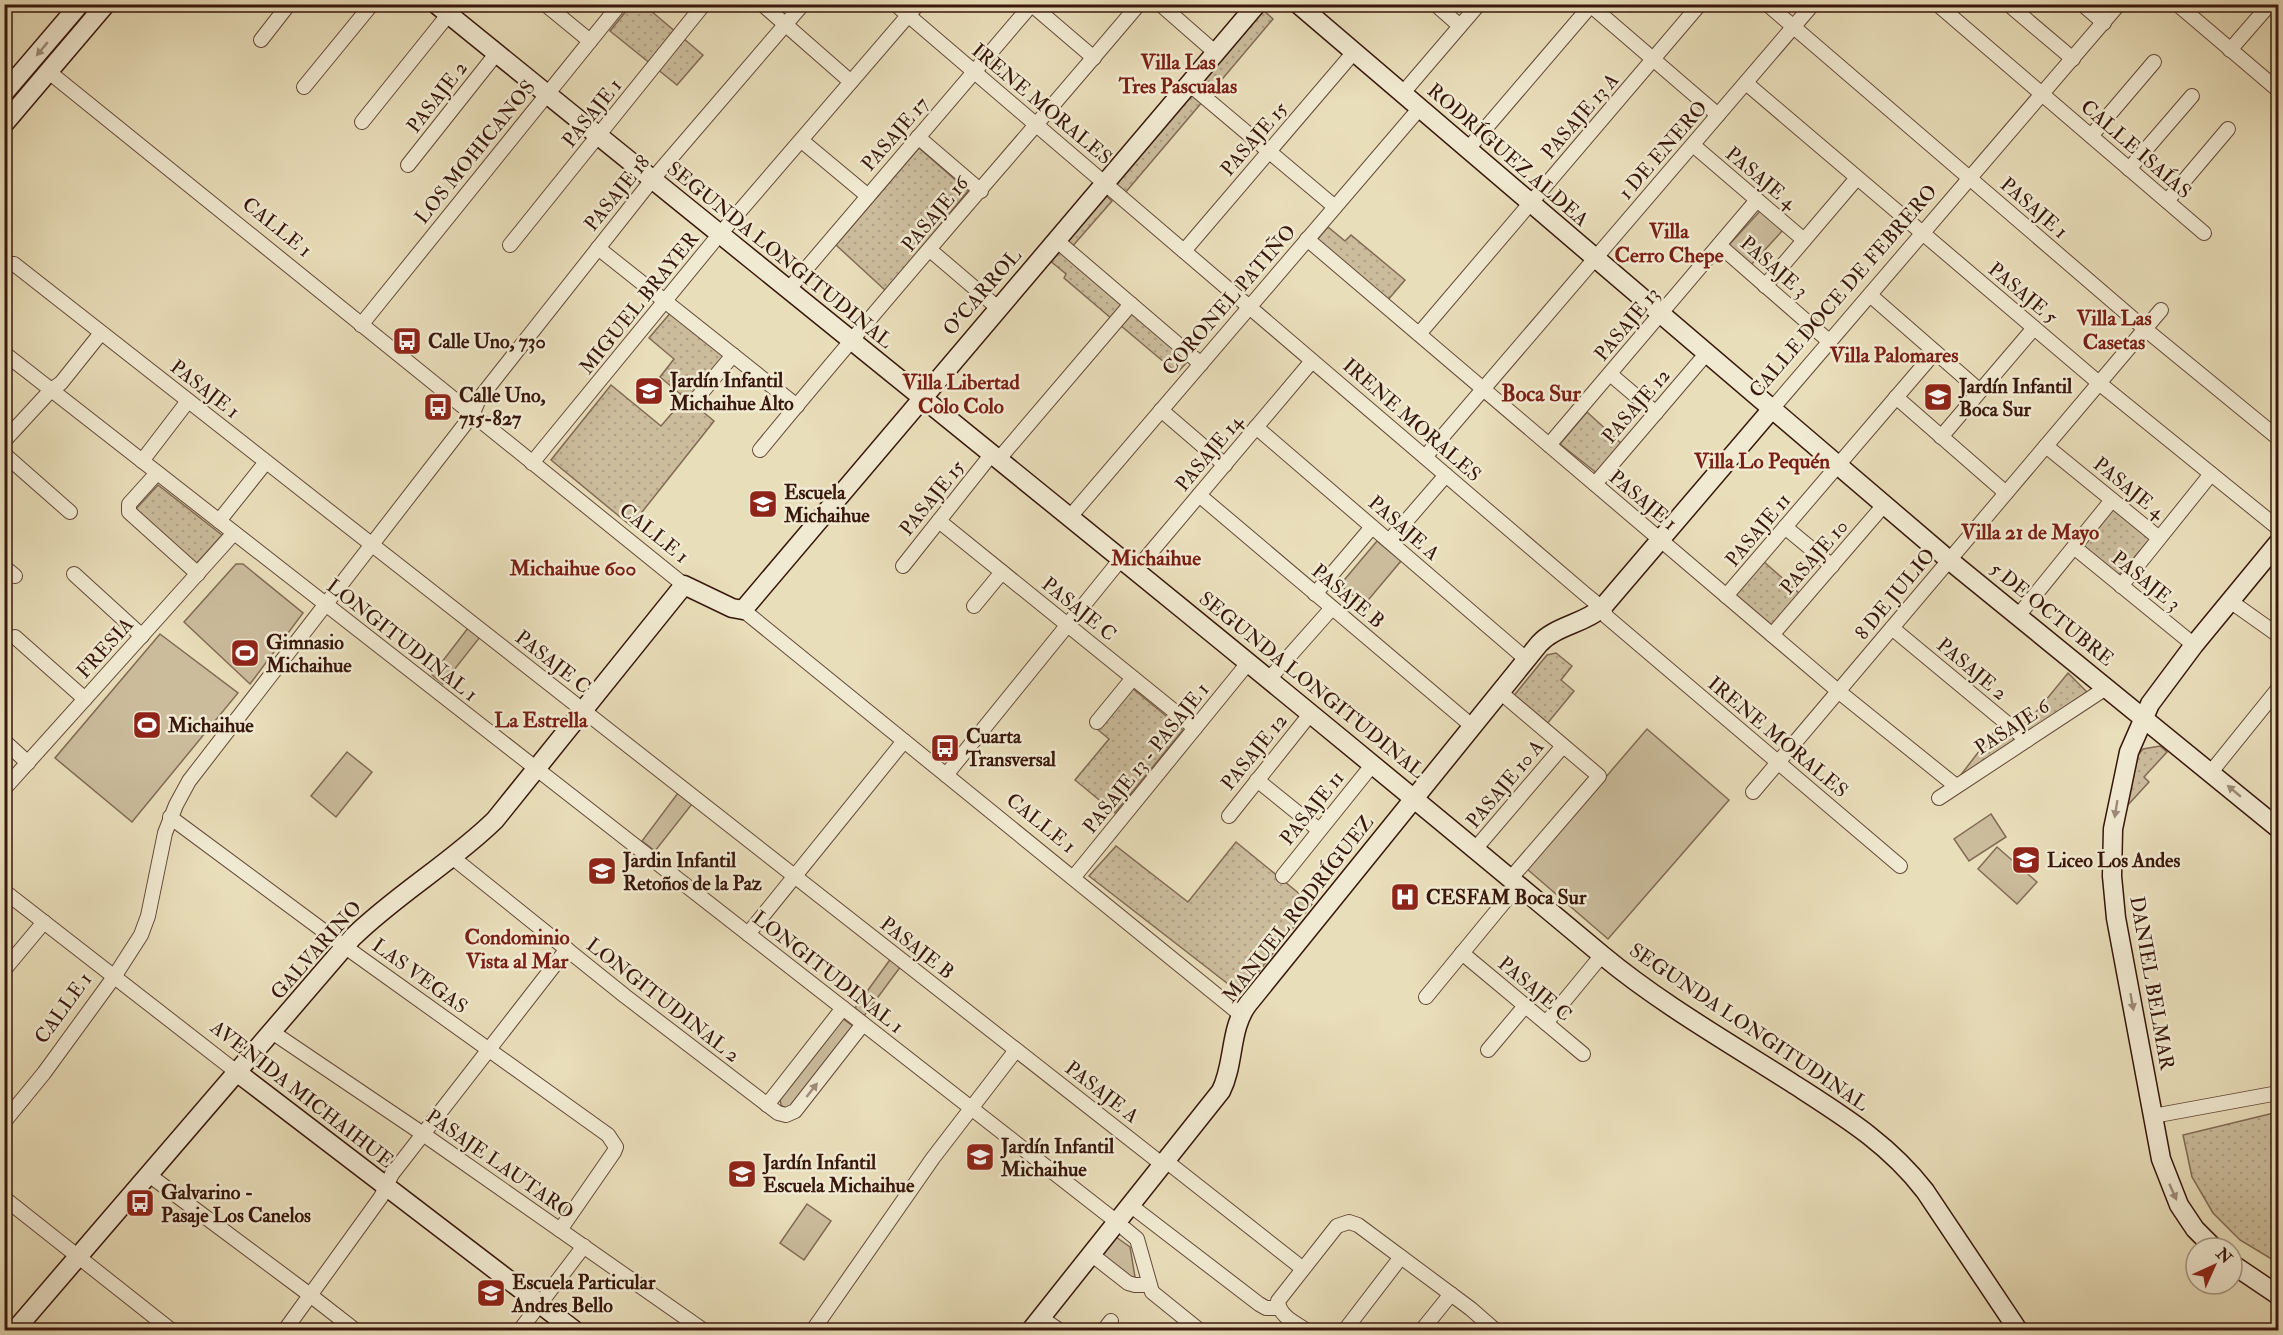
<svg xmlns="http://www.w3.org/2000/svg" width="2283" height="1335" viewBox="0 0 2283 1335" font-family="'IM FELL Double Pica',serif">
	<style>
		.grass { fill: #cbbc9c; stroke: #826a54; stroke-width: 1.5 }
		.park { fill: url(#park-dots); stroke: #826a54; stroke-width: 1.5 }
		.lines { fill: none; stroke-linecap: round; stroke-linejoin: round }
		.street-casing { stroke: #644938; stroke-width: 16 }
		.secondary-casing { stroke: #38170c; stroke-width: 21 }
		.street { stroke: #f1ead2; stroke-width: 14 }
		.secondary { stroke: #f1ead2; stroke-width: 18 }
		.oneway { fill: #9e8b79 }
		.labels { text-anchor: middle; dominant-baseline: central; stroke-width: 5; stroke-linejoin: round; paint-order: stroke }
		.street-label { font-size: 20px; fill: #38170c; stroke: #f1ead2 }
		.poi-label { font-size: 20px; font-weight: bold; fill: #38170c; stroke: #f1ead2; text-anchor: start }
		.neighbourhood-label { font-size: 21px; font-weight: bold; fill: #7a1f14; stroke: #f1ead2 }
		.quarter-label { font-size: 22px; font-weight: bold; fill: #7a1f14; stroke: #f1ead2 }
	</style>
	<defs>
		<pattern id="park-dots" width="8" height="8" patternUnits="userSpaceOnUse" patternTransform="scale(1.5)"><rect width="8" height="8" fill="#cbbc9c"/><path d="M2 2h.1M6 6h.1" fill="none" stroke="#afa185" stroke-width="1.8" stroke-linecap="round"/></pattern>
	</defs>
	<rect width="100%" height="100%" fill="#e9deba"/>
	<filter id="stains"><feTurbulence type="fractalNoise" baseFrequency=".00333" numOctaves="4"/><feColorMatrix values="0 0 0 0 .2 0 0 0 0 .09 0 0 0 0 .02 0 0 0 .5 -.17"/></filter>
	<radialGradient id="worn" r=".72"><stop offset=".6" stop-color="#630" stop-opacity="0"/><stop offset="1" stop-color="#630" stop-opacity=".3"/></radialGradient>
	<g class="grass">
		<path d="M1761,210L1783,230L1750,266L1728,246Z"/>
		<path d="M1377,541L1401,561L1364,605L1340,585Z"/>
		<path d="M236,564H243L303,613L250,684L184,622Z"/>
		<path d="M468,628L480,637L443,684L432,675Z"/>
		<path d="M160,634L238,693L132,822L55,758Z"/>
		<path d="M1647,729L1729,800L1608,939L1527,869Z"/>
		<path d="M347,752L372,772L336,817L311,796Z"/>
		<path d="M678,793L692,804L655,851L642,841Z"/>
		<path d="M1991,814L2006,837L1969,861L1954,839Z"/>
		<path d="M1997,847L2037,882L2017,904L1978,869Z"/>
		<path d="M892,957L901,966L864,1016L855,1008Z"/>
		<path d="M842,1018L854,1027L792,1105L787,1109L781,1105L780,1098Z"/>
		<path d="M807,1204L831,1221L804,1260L780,1243Z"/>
		<path d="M1116,1237L1130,1247L1135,1277L1130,1279L1100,1257Z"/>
	</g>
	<g class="park">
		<path d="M631,5H644L703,55L677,85L610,31Z"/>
		<path d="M1262,9L1273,19L1208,96L1196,86Z"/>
		<path d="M1192,91L1203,101L1125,193L1114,184Z"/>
		<path d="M919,148L968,191L886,291L836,245Z"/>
		<path d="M1104,194L1112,201L1071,248L1063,241Z"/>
		<path d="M1328,227L1345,241L1351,235L1405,280L1387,301L1316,241Z"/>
		<path d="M1058,248L1124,304L1112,319L1064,278L1066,274L1049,260Z"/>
		<path d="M672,311L722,352L725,358L690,401L714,421L631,526L551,460L611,385L661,426L685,398L660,377L674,359L649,338Z"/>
		<path d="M1132,312L1189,360L1177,373L1120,325Z"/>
		<path d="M1587,412L1622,444L1598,474L1560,444Z"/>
		<path d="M158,485L222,535L194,566L135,510Z"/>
		<path d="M2114,506L2151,538L2118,576L2082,546Z"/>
		<path d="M1763,561L1799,593L1774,626H1768L1733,598Z"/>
		<path d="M1556,653L1572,666L1561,680L1574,691L1546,725L1512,698L1547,655Z"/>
		<path d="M2068,673L2089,694L2029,732L2021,725L2032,717Z"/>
		<path d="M1131,687L1183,730L1115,813L1075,780L1109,739L1097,729Z"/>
		<path d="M2000,724L2017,739L1960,776Z"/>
		<path d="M2160,746L2167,752L2144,777L2149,782L2127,806L2138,755L2143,749Z"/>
		<path d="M1236,842L1312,904L1241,994L1089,876L1116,846L1188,902Z"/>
		<path d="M2278,1112V1263L2240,1240L2213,1213L2192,1177L2183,1135Z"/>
	</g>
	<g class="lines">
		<g class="street-casing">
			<g id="street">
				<path d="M545,4L590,41"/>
				<path d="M762,4L851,82"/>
				<path d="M895,4L1585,594L1602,608L1607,617L1900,866"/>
				<path d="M1160,4L1216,53"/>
				<path d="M1435,4L1460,26"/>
				<path d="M1589,4L1718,115"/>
				<path d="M1767,4L2145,329L2278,438"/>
				<path d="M1937,4L2204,233"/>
				<path d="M2008,4L2073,59"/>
				<path d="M2082,4L2104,23"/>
				<path d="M2177,4L2278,90"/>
				<path d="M1032,5L1094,58"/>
				<path d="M261,40L289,4"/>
				<path d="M2230,50L2270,4"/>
				<path d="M49,72L684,585"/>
				<path d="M1746,83L2099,383L2278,528"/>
				<path d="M1189,84L1335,207"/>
				<path d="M304,87L372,4"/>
				<path d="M1402,94L1479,4"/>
				<path d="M362,122L448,15"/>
				<path d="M2091,136L2154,62"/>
				<path d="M918,137L981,191"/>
				<path d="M802,141L868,196"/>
				<path d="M1693,145L1804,240"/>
				<path d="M1467,150L1592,4"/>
				<path d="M408,165L496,54"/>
				<path d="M2129,169L2192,96"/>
				<path d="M2167,201L2228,129"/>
				<path d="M1307,239L1838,691L1956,786"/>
				<path d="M1056,240L1201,364"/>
				<path d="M510,245L704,4"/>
				<path d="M1719,245L1830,342"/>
				<path d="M598,248L797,406"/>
				<path d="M930,250L998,308"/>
				<path d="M1184,251L1354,52"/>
				<path d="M14,264L1163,1165"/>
				<path d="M1765,286L1857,178"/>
				<path d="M788,290L1032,4"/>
				<path d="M1870,295L1980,391"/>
				<path d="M361,325L620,4"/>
				<path d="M1419,334L1700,4"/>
				<path d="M4,353L1117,1222"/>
				<path d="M1610,374L1656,413"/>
				<path d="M1896,397L2006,493"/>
				<path d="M693,403L733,355"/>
				<path d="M1161,410L1225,465"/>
				<path d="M1771,410L2119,4"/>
				<path d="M1256,427L1526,659"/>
				<path d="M1941,437L2034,328"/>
				<path d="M4,441L51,390L61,383L101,333"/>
				<path d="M1549,445L1757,200"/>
				<path d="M2046,446L2159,538"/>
				<path d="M760,450C884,299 1013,153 1139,4"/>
				<path d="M4,454L70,512"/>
				<path d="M1425,457L1813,4"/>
				<path d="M998,460L1131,304"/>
				<path d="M142,461L188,401"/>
				<path d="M532,463L714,241L918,4"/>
				<path d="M157,473L129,504V512L198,574"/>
				<path d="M1595,484L1706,354"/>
				<path d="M1199,495L1472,726"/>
				<path d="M1069,518L1419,109"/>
				<path d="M219,521L266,462"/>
				<path d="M939,521L1195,728"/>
				<path d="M1785,527L1832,566"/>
				<path d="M1389,541L1446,475"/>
				<path d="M2074,547L2194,645"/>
				<path d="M903,566L991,455"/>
				<path d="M4,567L15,576"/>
				<path d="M1135,571L1312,361"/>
				<path d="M74,574L142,636"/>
				<path d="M2121,586L2211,474"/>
				<path d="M1315,594L1372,527"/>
				<path d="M1726,596L1935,352"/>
				<path d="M2230,601L2278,635"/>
				<path d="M974,606L1002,572"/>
				<path d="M743,610L1240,1014"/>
				<path d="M2018,616L2112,500"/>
				<path d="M1892,628L2027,740"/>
				<path d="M1772,635L1884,505"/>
				<path d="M15,637L85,699"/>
				<path d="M1269,679L1332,608"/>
				<path d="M1500,692L1599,776L1511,878"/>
				<path d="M1097,722L1133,678"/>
				<path d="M4,741L28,763"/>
				<path d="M2211,772L2278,689"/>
				<path d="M946,775L1121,559"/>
				<path d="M1257,780L1319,830"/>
				<path d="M4,789L234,533"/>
				<path d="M1753,792L2161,310"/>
				<path d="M1939,798L2106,688"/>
				<path d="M1229,816L1311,713"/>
				<path d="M170,817L344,946L608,1135L616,1147L614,1152L560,1230"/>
				<path d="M1476,848L1563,746"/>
				<path d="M452,857L625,996L778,1113L786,1115L795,1111L863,1024"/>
				<path d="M1283,876L1373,764"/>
				<path d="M1073,878L1248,663"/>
				<path d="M4,891L238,1073"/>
				<path d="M748,934L904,741"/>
				<path d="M1462,953L1583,1054"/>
				<path d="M4,970L44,922"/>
				<path d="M1426,997L1519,884"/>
				<path d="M1546,1023L1602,955"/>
				<path d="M272,1032L423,1134L703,1330"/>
				<path d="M1488,1050L1525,1006"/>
				<path d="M767,1105L843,1008"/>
				<path d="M2153,1116L2278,1093"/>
				<path d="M4,1122L44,1073L114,977L141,935L148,916L165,833L176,805L189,781L472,415L479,399L652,180L803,4"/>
				<path d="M1166,1161L1302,1268"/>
				<path d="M149,1175L310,1295L355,1330"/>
				<path d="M4,1198L171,1330"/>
				<path d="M1130,1205L1259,1304L1266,1308H1279"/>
				<path d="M1125,1229L1137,1239L1152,1292L1199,1330"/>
				<path d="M1091,1254L1128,1283L1135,1285H1148"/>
				<path d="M1041,1318L1059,1330"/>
				<path d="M285,1330L381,1197L392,1174L567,949"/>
				<path d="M520,1330L584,1246"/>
				<path d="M813,1330L933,1158L1016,1050"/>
				<path d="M1104,1330L1111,1321"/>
				<path d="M1306,1330C1295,1323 1279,1316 1278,1301L1337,1226L1349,1222L1358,1225L1471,1309L1495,1330"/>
				<path d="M1345,1330L1401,1257"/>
				<path d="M1422,1330L1451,1294"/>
			</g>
		</g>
		<g class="secondary-casing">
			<g id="secondary">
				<path d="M436,4C825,320 1217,633 1602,955C1661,1004 1728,1042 1792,1083C1843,1116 1888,1143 1925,1191L2018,1330"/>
				<path d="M1298,4L1949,560L2278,828"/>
				<path d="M4,93L80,4"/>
				<path d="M4,124L106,4"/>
				<path d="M238,1073L574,1330"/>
				<path d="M2214,1248L2195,1229L2179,1205L2161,1159L2116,918L2112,876L2113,829L2129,752L2150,704L2194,645L2278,543"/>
				<path d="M2232,1264L2278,1295"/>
				<path d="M15,1330L353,937C397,894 451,863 495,820L684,585L732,608L743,610L1257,4"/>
				<path d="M1031,1330L1221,1091C1235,1063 1229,1029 1248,1004L1539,644C1555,626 1583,624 1602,608L1771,410"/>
			</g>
		</g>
		<use href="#street" class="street"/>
		<use href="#secondary" class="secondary"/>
	</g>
	<defs><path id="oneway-solid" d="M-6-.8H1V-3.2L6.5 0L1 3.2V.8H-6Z" transform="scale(1.5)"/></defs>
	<g class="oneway">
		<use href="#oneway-solid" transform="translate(42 49) rotate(130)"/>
		<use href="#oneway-solid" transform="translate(2234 791) rotate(-140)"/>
		<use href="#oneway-solid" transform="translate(2116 809) rotate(99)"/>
		<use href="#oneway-solid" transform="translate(2132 1002) rotate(80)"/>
		<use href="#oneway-solid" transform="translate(812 1090) rotate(-52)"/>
		<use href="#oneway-solid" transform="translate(2173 1192) rotate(66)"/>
	</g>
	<defs>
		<g id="bus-square" transform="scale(1.5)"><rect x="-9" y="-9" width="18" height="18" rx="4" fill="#8f2418" stroke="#f1ead2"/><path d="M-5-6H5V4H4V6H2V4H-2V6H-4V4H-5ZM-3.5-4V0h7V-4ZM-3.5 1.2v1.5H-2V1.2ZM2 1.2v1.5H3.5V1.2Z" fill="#fff"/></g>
		<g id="school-square" transform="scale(1.5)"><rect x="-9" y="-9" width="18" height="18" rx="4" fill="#8f2418" stroke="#f1ead2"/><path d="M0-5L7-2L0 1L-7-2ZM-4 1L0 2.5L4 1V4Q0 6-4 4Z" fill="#fff"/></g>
		<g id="stadium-square" transform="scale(1.5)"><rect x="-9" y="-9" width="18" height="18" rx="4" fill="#8f2418" stroke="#f1ead2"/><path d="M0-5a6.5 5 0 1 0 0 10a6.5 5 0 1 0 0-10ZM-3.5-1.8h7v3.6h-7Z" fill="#fff"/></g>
		<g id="hospital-square" transform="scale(1.5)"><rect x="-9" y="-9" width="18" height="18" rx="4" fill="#8f2418" stroke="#f1ead2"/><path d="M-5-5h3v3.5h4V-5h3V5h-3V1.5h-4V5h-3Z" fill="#fff"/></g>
	</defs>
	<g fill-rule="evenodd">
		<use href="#bus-square" x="407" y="341"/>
		<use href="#school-square" x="649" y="391"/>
		<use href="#school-square" x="1938" y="397"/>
		<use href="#bus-square" x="438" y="407"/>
		<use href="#school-square" x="763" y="504"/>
		<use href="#stadium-square" x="245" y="653"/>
		<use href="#stadium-square" x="147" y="725"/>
		<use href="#bus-square" x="945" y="748"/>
		<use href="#school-square" x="2026" y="860"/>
		<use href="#school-square" x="602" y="871"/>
		<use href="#hospital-square" x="1405" y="897"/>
		<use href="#school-square" x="980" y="1157"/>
		<use href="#school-square" x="742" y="1174"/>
		<use href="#bus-square" x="140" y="1203"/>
		<use href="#school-square" x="491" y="1293"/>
	</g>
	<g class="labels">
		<g class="street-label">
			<text transform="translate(437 97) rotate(-52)">PASAJE 2</text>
			<text transform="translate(1042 104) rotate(40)">IRENE MORALES</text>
			<text transform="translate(592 113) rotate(-51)">PASAJE 1</text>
			<text transform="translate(1580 116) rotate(-49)">PASAJE 13 A</text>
			<text transform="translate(895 134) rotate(-49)">PASAJE 17</text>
			<text transform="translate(1254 139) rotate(-49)">PASAJE 15</text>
			<text transform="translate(2136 149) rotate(41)">CALLE ISAÍAS</text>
			<text transform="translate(1663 150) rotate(-49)">1 DE ENERO</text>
			<text transform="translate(475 152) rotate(-51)">LOS MOHICANOS</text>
			<text transform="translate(1508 155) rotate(41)">RODRÍGUEZ ALDEA</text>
			<text transform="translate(1761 178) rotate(40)">PASAJE 4</text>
			<text transform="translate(617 193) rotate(-51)">PASAJE 18</text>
			<text transform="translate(2034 208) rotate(41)">PASAJE 1</text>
			<text transform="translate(935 214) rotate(-50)">PASAJE 16</text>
			<text transform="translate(277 227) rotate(39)">CALLE 1</text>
			<text transform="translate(780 255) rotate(39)">SEGUNDA LONGITUDINAL</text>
			<text transform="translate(1774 267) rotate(41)">PASAJE 3</text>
			<text transform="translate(1843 291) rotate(-49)">CALLE DOCE DE FEBRERO</text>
			<text transform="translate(982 292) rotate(-49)">O'CARROL</text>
			<text transform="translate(2023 293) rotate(40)">PASAJE 5</text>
			<text transform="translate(1229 300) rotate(-49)">CORONEL PATIÑO</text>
			<text transform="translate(639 303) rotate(-51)">MIGUEL BRAYER</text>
			<text transform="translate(1627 324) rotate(-50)">PASAJE 13</text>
			<text transform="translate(205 389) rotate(38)">PASAJE 1</text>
			<text transform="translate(1636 406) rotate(-49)">PASAJE 12</text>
			<text transform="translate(1412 420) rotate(41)">IRENE MORALES</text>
			<text transform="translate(1209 453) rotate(-50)">PASAJE 14</text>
			<text transform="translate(2129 488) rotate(39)">PASAJE 4</text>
			<text transform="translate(932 498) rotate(-51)">PASAJE 15</text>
			<text transform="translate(1643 500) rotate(40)">PASAJE 1</text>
			<text transform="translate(1404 528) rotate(41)">PASAJE A</text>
			<text transform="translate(1758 530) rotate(-50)">PASAJE 11</text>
			<text transform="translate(654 533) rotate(39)">CALLE 1</text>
			<text transform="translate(1814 557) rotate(-49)">PASAJE 10</text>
			<text transform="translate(2146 581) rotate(39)">PASAJE 3</text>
			<text transform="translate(1895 594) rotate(-50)">8 DE JULIO</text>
			<text transform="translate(1348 596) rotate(40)">PASAJE B</text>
			<text transform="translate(1079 609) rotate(39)">PASAJE C</text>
			<text transform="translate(2052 614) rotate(39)">5 DE OCTUBRE</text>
			<text transform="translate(402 640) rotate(38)">LONGITUDINAL 1</text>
			<text transform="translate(105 648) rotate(-48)">FRESIA</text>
			<text transform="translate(553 662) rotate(38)">PASAJE C</text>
			<text transform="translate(1972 669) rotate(40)">PASAJE 2</text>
			<text transform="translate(1312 685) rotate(39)">SEGUNDA LONGITUDINAL</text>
			<text transform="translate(2012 727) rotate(-33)">PASAJE 6</text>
			<text transform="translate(1778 737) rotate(40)">IRENE MORALES</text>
			<text transform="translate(1254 752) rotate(-51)">PASAJE 12</text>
			<text transform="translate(1146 758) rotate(-51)">PASAJE 13 - PASAJE 1</text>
			<text transform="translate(1505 784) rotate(-50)">PASAJE 10 A</text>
			<text transform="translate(1312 808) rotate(-51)">PASAJE 11</text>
			<text transform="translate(1041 823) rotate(39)">CALLE 1</text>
			<text transform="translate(1298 909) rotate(-52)">MANUEL RODRÍGUEZ</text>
			<text transform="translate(917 948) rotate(38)">PASAJE B</text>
			<text transform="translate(316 950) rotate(-48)">GALVARINO</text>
			<text transform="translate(828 972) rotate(38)">LONGITUDINAL 1</text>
			<text transform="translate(420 976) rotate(36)">LAS VEGAS</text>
			<text transform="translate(2152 983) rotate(80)">DANIEL BELMAR</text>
			<text transform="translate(1535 989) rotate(40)">PASAJE C</text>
			<text transform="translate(663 1000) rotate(38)">LONGITUDINAL 2</text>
			<text transform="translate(63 1008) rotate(-54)">CALLE 1</text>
			<text transform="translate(1749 1027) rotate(34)">SEGUNDA LONGITUDINAL</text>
			<text transform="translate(1102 1092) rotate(38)">PASAJE A</text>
			<text transform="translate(302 1094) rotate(38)">AVENIDA MICHAIHUE</text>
			<text transform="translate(500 1164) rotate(35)">PASAJE LAUTARO</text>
		</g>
		<g class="poi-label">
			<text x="428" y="341">Calle Uno, 730</text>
			<text x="670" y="380">Jardín Infantil<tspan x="670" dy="23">Michaihue Alto</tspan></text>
			<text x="1959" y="386">Jardín Infantil<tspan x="1959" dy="23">Boca Sur</tspan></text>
			<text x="459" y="395">Calle Uno,<tspan x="459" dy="23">715-827</tspan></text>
			<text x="784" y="492">Escuela<tspan x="784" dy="23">Michaihue</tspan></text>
			<text x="266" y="642">Gimnasio<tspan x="266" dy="23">Michaihue</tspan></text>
			<text x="168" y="725">Michaihue</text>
			<text x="966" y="736">Cuarta<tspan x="966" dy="23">Transversal</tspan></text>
			<text x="623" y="860">Jardin Infantil<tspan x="623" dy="23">Retoños de la Paz</tspan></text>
			<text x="2047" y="860">Liceo Los Andes</text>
			<text x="1426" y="897">CESFAM Boca Sur</text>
			<text x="1001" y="1146">Jardín Infantil<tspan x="1001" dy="23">Michaihue</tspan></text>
			<text x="763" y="1162">Jardín Infantil<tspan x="763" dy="23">Escuela Michaihue</tspan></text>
			<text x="161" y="1192">Galvarino -<tspan x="161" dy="23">Pasaje Los Canelos</tspan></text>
			<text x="512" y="1282">Escuela Particular<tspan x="512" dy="23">Andres Bello</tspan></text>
		</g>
		<g class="neighbourhood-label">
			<text x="1178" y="62">Villa Las<tspan x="1178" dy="24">Tres Pascualas</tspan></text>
			<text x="1669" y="231">Villa<tspan x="1669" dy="24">Cerro Chepe</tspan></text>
			<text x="2114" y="318">Villa Las<tspan x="2114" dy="24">Casetas</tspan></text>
			<text x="1894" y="355">Villa Palomares</text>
			<text x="961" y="382">Villa Libertad<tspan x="961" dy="24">Colo Colo</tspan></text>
			<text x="1762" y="461">Villa Lo Pequén</text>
			<text x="2030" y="532">Villa 21 de Mayo</text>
			<text x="1156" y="558">Michaihue</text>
			<text x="573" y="568">Michaihue 600</text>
			<text x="541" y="720">La Estrella</text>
			<text x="517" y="937">Condominio<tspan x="517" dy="24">Vista al Mar</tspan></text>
		</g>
		<g class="quarter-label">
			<text x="1541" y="394">Boca Sur</text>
		</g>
	</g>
	<rect width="2283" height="1335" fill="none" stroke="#e9deba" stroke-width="24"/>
	<rect x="6" y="6" width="2271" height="1323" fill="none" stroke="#38170c" stroke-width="3"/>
	<rect x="12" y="12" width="2259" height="1311" fill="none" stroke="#38170c" stroke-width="1.5"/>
	<g transform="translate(2214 1266) rotate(45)"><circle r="28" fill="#f1ead2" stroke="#a79683" stroke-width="1.5"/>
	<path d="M0-4.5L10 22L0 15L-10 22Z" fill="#8f2418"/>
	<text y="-9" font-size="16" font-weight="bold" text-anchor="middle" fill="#38170c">N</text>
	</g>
	<rect width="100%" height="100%" filter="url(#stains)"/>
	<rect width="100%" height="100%" fill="url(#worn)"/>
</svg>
